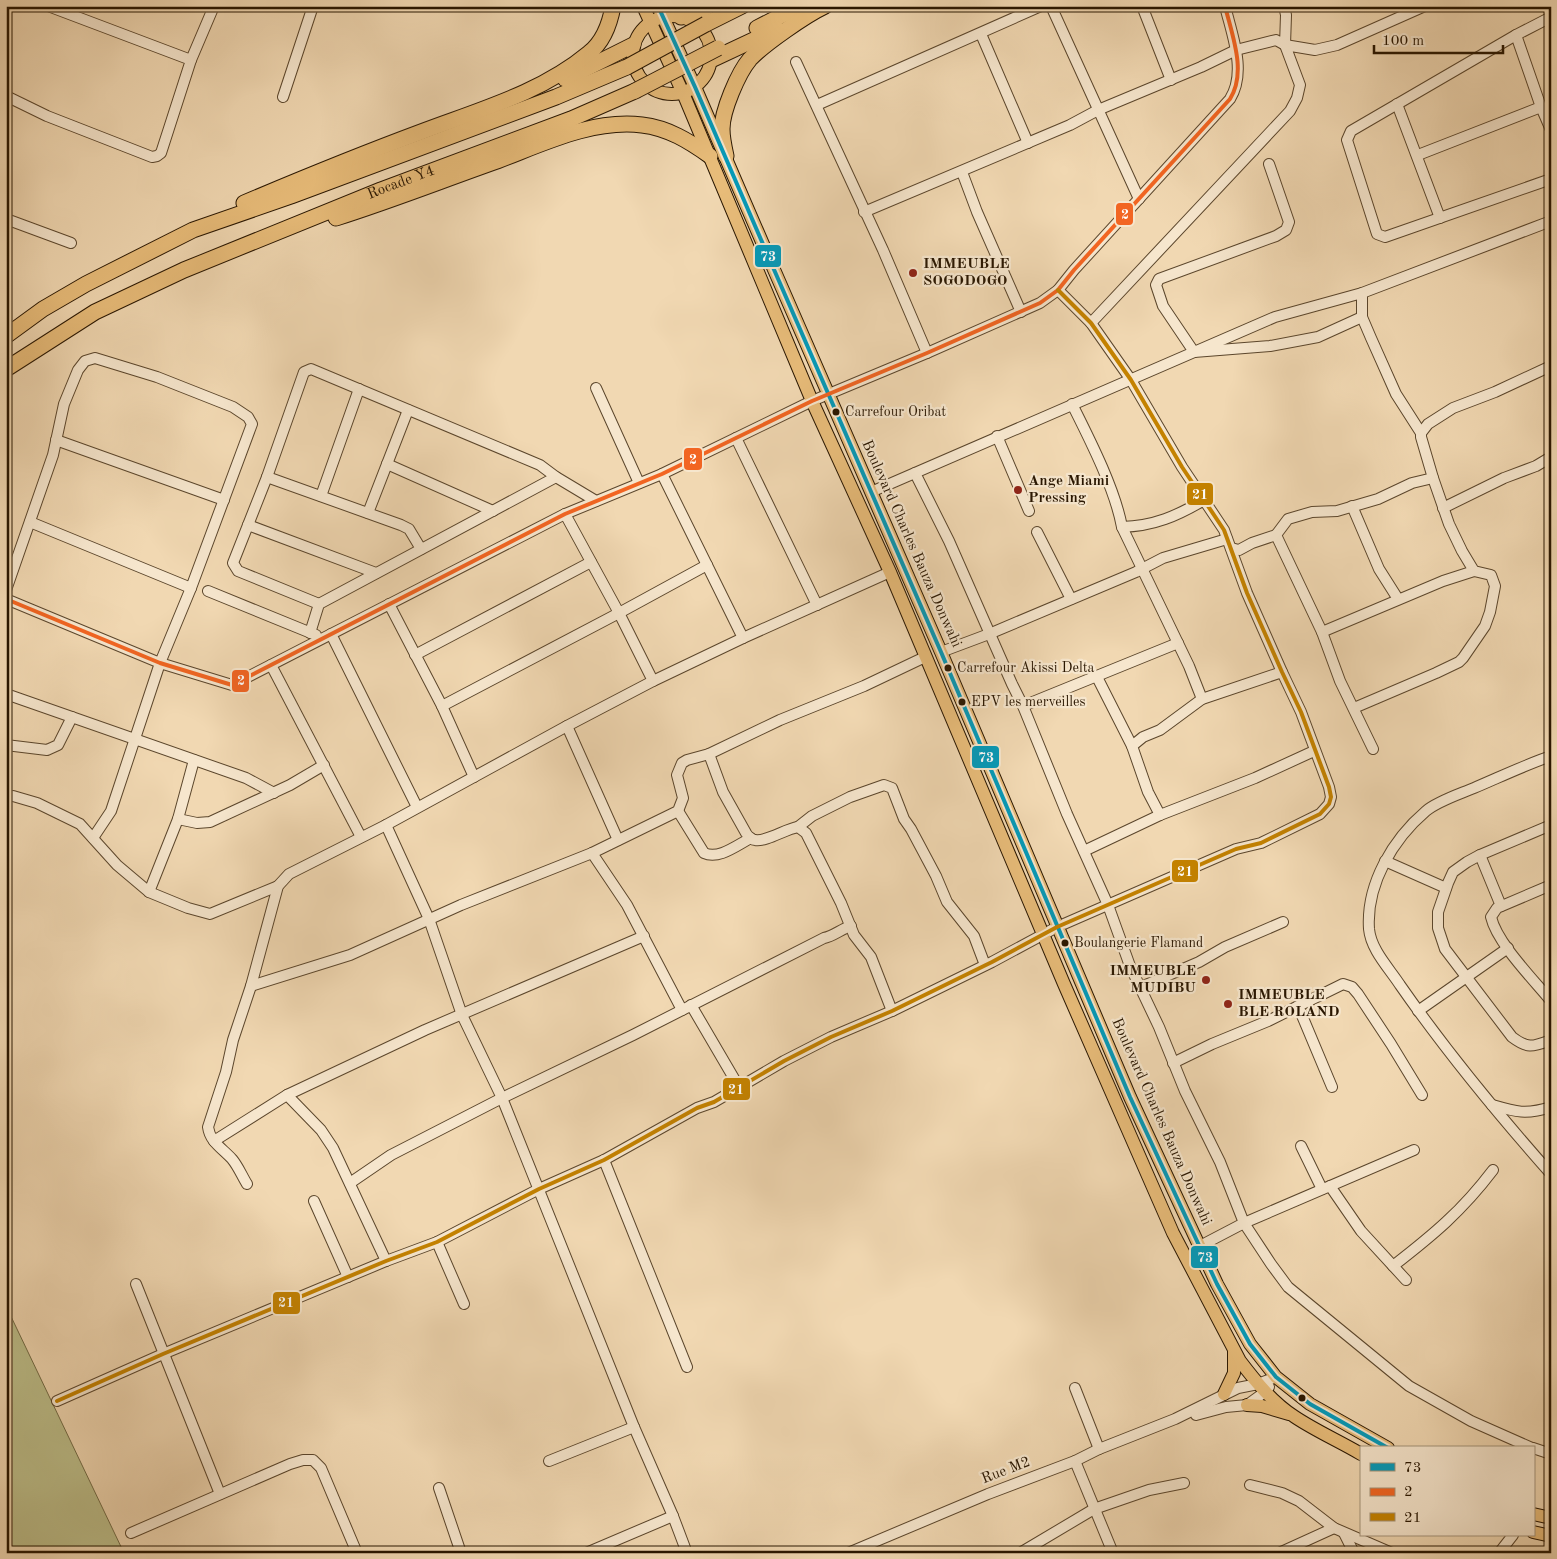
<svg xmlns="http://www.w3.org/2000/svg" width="1557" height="1559" viewBox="0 0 1557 1559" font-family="'Old Standard TT',serif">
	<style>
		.green { fill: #bcbe8a; stroke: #726a45 }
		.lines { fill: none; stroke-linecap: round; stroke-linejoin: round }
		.minor-casing { stroke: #5b462c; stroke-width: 12 }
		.major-casing { stroke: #291600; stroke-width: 14 }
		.highway-casing { stroke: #291600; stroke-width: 17 }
		.minor { stroke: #f6e6cd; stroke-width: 10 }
		.major { stroke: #e8bc79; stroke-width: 12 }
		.highway { stroke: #e8bc79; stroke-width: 15 }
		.highway-bridge-casing { stroke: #291600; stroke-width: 17; stroke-linecap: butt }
		.highway-bridge { stroke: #e8bc79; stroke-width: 15 }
		.bus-1-casing { stroke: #f6e6cd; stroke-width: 8 }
		.bus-2-casing { stroke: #f6e6cd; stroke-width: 8 }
		.bus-3-casing { stroke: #f6e6cd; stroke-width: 8 }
		.bus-1 { stroke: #049ab9; stroke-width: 4 }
		.bus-2 { stroke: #f26522; stroke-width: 4 }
		.bus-3 { stroke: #c48200; stroke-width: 4 }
		.poi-dot { fill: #8f2418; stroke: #f6e6cd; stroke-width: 2 }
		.bus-dot { fill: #291600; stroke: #f6e6cd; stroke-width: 2 }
		.labels { text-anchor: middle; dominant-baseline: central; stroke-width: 4.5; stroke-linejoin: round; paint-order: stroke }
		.bus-label { font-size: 14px; fill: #291600; stroke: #f6e6cd; text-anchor: start }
		.street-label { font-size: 15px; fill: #291600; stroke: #f6e6cd }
		.poi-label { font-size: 15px; font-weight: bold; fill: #291600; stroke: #f6e6cd; text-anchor: start }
		.line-badge { stroke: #f6e6cd; stroke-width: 2 }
		.badge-label { font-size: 14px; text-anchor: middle; font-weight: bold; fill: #fff }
	</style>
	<rect width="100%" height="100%" fill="#f1d8b2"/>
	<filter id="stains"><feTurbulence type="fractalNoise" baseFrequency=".004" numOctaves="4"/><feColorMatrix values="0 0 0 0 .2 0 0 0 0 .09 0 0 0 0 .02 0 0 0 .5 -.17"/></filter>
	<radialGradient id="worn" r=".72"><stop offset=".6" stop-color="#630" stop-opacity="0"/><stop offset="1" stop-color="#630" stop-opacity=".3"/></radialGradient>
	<path class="green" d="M6,1306L124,1553H6Z"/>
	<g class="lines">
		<g class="minor-casing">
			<g id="minor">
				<path d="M1051,6L1139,199"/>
				<path d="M1142,6L1171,80"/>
				<path d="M1551,17L1516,35L1351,131L1347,140L1377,234L1385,237L1551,179"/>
				<path d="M981,34L1028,143"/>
				<path d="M1516,35L1541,107L1551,130"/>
				<path d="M191,60L214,6"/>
				<path d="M796,62L883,250L927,353"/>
				<path d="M6,96L47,116L152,157L157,156L161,153L191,60L48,6"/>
				<path d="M283,97L313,6"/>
				<path d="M1397,104L1440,218"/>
				<path d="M817,105L1041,6"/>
				<path d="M1418,155L1541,107"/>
				<path d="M1269,164L1289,222L1286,230L1276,236L1159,279L1156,285L1163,306L1194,352L1270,346L1318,337L1362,317"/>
				<path d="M962,172L977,212L1021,312"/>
				<path d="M864,212L1070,125L1098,110L1201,67L1236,50L1276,40L1285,45L1286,15L1284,6"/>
				<path d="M6,219L71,243"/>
				<path d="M1362,293V317L1371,338L1396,394L1421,433"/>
				<path d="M1091,323L1290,111L1297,98L1300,85L1285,45L1315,50L1337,45L1425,6"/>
				<path d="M596,388L639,483"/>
				<path d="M1072,404C1090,440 1115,489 1122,527C1154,526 1177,516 1204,500"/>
				<path d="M997,436L1029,511"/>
				<path d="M736,438L817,605"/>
				<path d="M56,440L224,500"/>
				<path d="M387,464L493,511"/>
				<path d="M915,473L949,541L1012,684L1023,706L1067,814L1108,905L1130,966L1159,1027L1185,1091L1220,1162L1244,1223L1200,1246"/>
				<path d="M662,474L743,638"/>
				<path d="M267,477L401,525L409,529L421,549"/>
				<path d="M871,492L1275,317L1362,293L1551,221"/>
				<path d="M321,496L359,389"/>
				<path d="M1352,506L1379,569L1398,599"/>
				<path d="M1443,508L1504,478L1536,466L1551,457"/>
				<path d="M368,513L408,410"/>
				<path d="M565,514L619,613L653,681"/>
				<path d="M30,522L191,588"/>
				<path d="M248,525L376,573"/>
				<path d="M1122,527L1189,666L1202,699"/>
				<path d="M1037,532L1071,599"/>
				<path d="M1276,535L1288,519L1312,512L1337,511L1378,499L1412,483L1433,478"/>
				<path d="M1231,548L1239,550L1252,543L1276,535L1322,632L1340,681L1373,749"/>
				<path d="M6,590L53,455L64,404L78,370L85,361L95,358L157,377L233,407L248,417L252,424L191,588L160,663L111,811L93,838"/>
				<path d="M208,591L316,635"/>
				<path d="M6,599L160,663L232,685L565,514L662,474L812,401L927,353L1040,303L1058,290L1074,270L1230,99C1247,72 1232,35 1225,6"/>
				<path d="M319,604L238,571L233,563L267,477L304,372L311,369L540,465L556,477L596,501"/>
				<path d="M389,604L442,706L474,777"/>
				<path d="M1322,632L1443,581L1474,571"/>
				<path d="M310,633L319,604L556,477"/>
				<path d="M331,634L417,807"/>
				<path d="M941,652L989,634L1136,572L1163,558L1227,539"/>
				<path d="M415,655L591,562"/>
				<path d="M271,665L361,837"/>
				<path d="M1097,677L1132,746L1148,792L1160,815"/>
				<path d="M6,694L246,778L274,793"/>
				<path d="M442,706L619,613L707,565"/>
				<path d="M1023,706L1178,643"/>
				<path d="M1354,708L1436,673L1459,662L1463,658L1485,626L1490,612L1495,586L1491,575L1474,571L1462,551L1449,524L1433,478L1421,437V433L1428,424L1453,408L1495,392L1551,366"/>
				<path d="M567,726L618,840"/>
				<path d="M6,745L47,750L58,745L72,717"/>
				<path d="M1132,746L1143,737L1160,730L1202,699L1282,672"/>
				<path d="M709,754L723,792L746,833C748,836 751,840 755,840C767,842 785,829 798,827L806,833L841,903L854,935L871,957L892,1011"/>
				<path d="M1551,756C1525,765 1500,777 1474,788C1460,794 1438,801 1426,811C1393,839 1366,884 1369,929C1371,950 1389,968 1400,985C1446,1051 1497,1113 1551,1174"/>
				<path d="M13,796L37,803L80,824L117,865L149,892L188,908L210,914L278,886"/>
				<path d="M678,811L704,853C719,860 737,845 751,838"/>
				<path d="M178,819L197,823L210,822L290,785L324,765"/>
				<path d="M386,825L429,919L462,1015L502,1098L634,1427L673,1516L687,1553"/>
				<path d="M1551,825L1480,855L1467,862L1453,872L1448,883L1438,912V928L1445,949L1512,1037C1528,1049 1532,1047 1551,1040"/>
				<path d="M798,827L812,816L850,797L884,785L892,788L904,819L911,829L936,876L947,902L974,936L985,965"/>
				<path d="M1084,851L1160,815L1255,778L1314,751"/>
				<path d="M592,853L627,905L682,1010"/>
				<path d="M1480,855L1501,906"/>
				<path d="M1385,861L1446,888"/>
				<path d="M1551,885L1497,908L1491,917C1497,943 1533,979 1551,1001"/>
				<path d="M149,892L178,819L194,760"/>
				<path d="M251,986L350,955L461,905L592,853L678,811L683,798L677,775L682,763L687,760L709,754L780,720L864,686L925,657"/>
				<path d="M1141,987L1199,962L1225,947L1283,922"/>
				<path d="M691,1005L739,1087"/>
				<path d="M1298,1006L1332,1087"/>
				<path d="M1418,1011L1508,948"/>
				<path d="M1173,1063L1212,1044L1268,1021L1343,984L1352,987L1358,994L1391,1044L1422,1095"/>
				<path d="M287,1095L425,1030L644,936"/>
				<path d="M1492,1105C1516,1112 1526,1115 1551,1107"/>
				<path d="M214,1141L287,1095L321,1130L333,1148L386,1261"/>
				<path d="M1301,1146L1322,1189"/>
				<path d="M1414,1150L1244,1223L1271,1264L1288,1287L1409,1386L1471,1421L1532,1448"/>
				<path d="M604,1160L687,1367"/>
				<path d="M350,1183L391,1155L502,1098L633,1035L824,938C834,936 841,929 851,926"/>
				<path d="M247,1184C242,1176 238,1166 232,1159C222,1148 210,1142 208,1127L226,1072L233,1040L251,986L278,886L289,874L386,825L567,726L653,681L743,638L890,572"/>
				<path d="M1330,1186L1361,1231L1406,1280"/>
				<path d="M314,1201L348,1277"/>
				<path d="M437,1242L464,1304"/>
				<path d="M1393,1266C1433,1235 1462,1211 1493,1170"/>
				<path d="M136,1284L220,1494"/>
				<path d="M1075,1388L1099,1449"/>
				<path d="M57,1401L163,1354L386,1261L437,1242L539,1189L604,1160L697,1108L714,1102L784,1061L831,1037L892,1011L992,962L1057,927L1236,849L1261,843L1320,814L1329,804L1331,797L1329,787L1301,712L1282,672L1247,593L1224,530L1182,467L1131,380L1091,323L1058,290"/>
				<path d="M1196,1415L1226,1407L1247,1405L1265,1392L1269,1387"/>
				<path d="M1533,1448L1551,1454"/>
				<path d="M549,1461L634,1427"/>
				<path d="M1075,1461L1113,1553"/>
				<path d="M1250,1485L1282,1493L1299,1501L1334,1528L1392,1553"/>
				<path d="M439,1488L461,1553"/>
				<path d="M131,1533L290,1464L303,1460H313L321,1468L357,1553"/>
				<path d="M1344,1533L1354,1553"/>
				<path d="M586,1553L673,1516"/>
				<path d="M848,1553L988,1494L1075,1461L1099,1449L1175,1419L1238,1388L1258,1384L1276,1377"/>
				<path d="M1020,1553L1094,1509L1149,1490L1184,1483"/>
				<path d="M1279,1553L1334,1528"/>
				<path d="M1499,1553L1513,1535"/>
			</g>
		</g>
		<g class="major-casing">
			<g id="major">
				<path d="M643,6L683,93L812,401L890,572L1064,984L1173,1233L1240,1361C1256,1382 1273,1403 1295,1417C1316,1431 1339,1441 1361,1454"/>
				<path d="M658,6L695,87L772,265L941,652L1130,1097L1217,1284L1250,1344L1276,1377L1310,1404L1388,1448"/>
				<circle cx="672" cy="55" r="39"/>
				<path d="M1224,1394L1234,1373V1351"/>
				<path d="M1247,1405L1262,1406L1289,1414"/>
				<path d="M1533,1514L1551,1518"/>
				<path d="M1533,1532L1551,1536"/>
			</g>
		</g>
		<g class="highway-casing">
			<g id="highway">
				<path d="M681,17L699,12L709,6"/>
				<path d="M706,24L742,6"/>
				<path d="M757,28L800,6"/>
				<path d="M711,60L777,29"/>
				<path d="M565,79L633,45"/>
				<path d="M726,156C724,147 722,138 722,129C722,111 738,73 750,59C764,44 806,15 825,6"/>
				<path d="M244,203C303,178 362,154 421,132C479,110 541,93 589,53C603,42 610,23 613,6"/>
				<path d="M336,218C390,201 443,180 497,161C542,144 592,119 642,125C668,128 689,141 710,156"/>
				<path d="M6,336L43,309L86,284L193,230L291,196L556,97L627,67"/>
				<path id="s1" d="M6,369L95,312L184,270L381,190L571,119L635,91"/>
			</g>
		</g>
		<use href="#minor" class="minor"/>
		<use href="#major" class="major"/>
		<use href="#highway" class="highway"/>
		<g class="highway-bridge-casing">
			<g id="highway-bridge">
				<path d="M627,67L706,24"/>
				<path d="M635,91L718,48"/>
			</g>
		</g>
		<use href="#highway-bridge" class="highway-bridge"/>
		<g class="bus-1-casing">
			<path id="bus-1" d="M658,6L695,87L772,265L941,652L1130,1097L1217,1284L1250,1344L1276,1377L1310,1404L1388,1448"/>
		</g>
		<g class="bus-2-casing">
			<path id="bus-2" d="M6,599L160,663L232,685L565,514L662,474L812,401L927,353L1040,303L1058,290L1074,270L1230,99C1247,72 1232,35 1225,6"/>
		</g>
		<g class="bus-3-casing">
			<path id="bus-3" d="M57,1401L163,1354L386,1261L437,1242L539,1189L604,1160L697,1108L714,1102L784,1061L831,1037L892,1011L992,962L1057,927L1236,849L1261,843L1320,814L1329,804L1331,797L1329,787L1301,712L1282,672L1247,593L1224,530L1182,467L1131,380L1091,323L1058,290"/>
		</g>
		<use href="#bus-1" class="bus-1"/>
		<use href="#bus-2" class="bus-2"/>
		<use href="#bus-3" class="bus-3"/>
	</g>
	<g class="poi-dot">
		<circle cx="913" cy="273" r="5"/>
		<circle cx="1018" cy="490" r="5"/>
		<circle cx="1206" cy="980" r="5"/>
		<circle cx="1228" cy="1004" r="5"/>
	</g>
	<g class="bus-dot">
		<circle cx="836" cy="412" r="4.5"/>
		<circle cx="948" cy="668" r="4.5"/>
		<circle cx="962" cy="702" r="4.5"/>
		<circle cx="1065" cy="943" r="4.5"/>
		<circle cx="1302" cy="1398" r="4.5"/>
	</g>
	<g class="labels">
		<g class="bus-label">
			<text x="845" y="412">Carrefour Oribat</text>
			<text x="957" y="668">Carrefour Akissi Delta</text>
			<text x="971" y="702">EPV les merveilles</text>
			<text x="1074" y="943">Boulangerie Flamand</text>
		</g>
		<g class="street-label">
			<text stroke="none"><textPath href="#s1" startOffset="438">Rocade Y4</textPath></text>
			<text transform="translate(911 544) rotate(66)">Boulevard Charles Bauza Donwahi</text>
			<text transform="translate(1161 1122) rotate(66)">Boulevard Charles Bauza Donwahi</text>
			<text transform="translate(1006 1471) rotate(-21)">Rue M2</text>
		</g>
		<g class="poi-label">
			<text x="923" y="264">IMMEUBLE<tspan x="923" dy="17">SOGODOGO</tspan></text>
			<text x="1028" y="481">Ange Miami<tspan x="1028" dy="17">Pressing</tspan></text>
			<text x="1196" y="971" text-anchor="end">IMMEUBLE<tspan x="1196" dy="17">MUDIBU</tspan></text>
			<text x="1238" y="995">IMMEUBLE<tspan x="1238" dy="17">BLE ROLAND</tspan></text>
		</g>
	</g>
	<g class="line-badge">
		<rect x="1115" y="202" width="19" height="24" rx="5" fill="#f26522"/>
		<rect x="754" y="244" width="28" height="24" rx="5" fill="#049ab9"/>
		<rect x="683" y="447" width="20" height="24" rx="5" fill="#f26522"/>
		<rect x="1186" y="482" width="28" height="24" rx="5" fill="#c48200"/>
		<rect x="231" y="669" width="19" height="24" rx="5" fill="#f26522"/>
		<rect x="971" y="745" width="29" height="24" rx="5" fill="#049ab9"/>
		<rect x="1171" y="859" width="28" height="24" rx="5" fill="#c48200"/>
		<rect x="722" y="1077" width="29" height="24" rx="5" fill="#c48200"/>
		<rect x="1190" y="1245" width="29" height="24" rx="5" fill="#049ab9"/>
		<rect x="272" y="1291" width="29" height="24" rx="5" fill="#c48200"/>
	</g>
	<g class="badge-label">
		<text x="1125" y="219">2</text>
		<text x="768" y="261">73</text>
		<text x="693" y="464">2</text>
		<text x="1200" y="499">21</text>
		<text x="241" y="685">2</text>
		<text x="986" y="762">73</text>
		<text x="1185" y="876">21</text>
		<text x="736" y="1094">21</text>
		<text x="1205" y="1262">73</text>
		<text x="286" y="1307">21</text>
	</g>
	<rect width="1557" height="1559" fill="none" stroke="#f1d8b2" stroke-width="25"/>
	<rect x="8" y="8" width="1542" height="1544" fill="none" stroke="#291600" stroke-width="2.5"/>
	<rect x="12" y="12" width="1532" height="1534" fill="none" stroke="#291600"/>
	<rect x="1360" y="1446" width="175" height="90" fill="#f6e6cd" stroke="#a4937b"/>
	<rect x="1370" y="1463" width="25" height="8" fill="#049ab9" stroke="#a4937b"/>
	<text x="1404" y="1472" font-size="15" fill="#291600">73</text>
	<rect x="1370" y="1488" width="25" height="8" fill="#f26522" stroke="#a4937b"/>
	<text x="1404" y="1496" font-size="15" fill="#291600">2</text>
	<rect x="1370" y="1513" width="25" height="8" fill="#c48200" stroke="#a4937b"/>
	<text x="1404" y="1522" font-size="15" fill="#291600">21</text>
	<path d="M1374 45v8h129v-8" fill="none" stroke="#291600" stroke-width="2.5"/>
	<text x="1382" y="45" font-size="15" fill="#291600" stroke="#f6e6cd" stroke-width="4" paint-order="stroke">100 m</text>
	<rect width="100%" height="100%" filter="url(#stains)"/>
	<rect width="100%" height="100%" fill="url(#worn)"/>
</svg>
